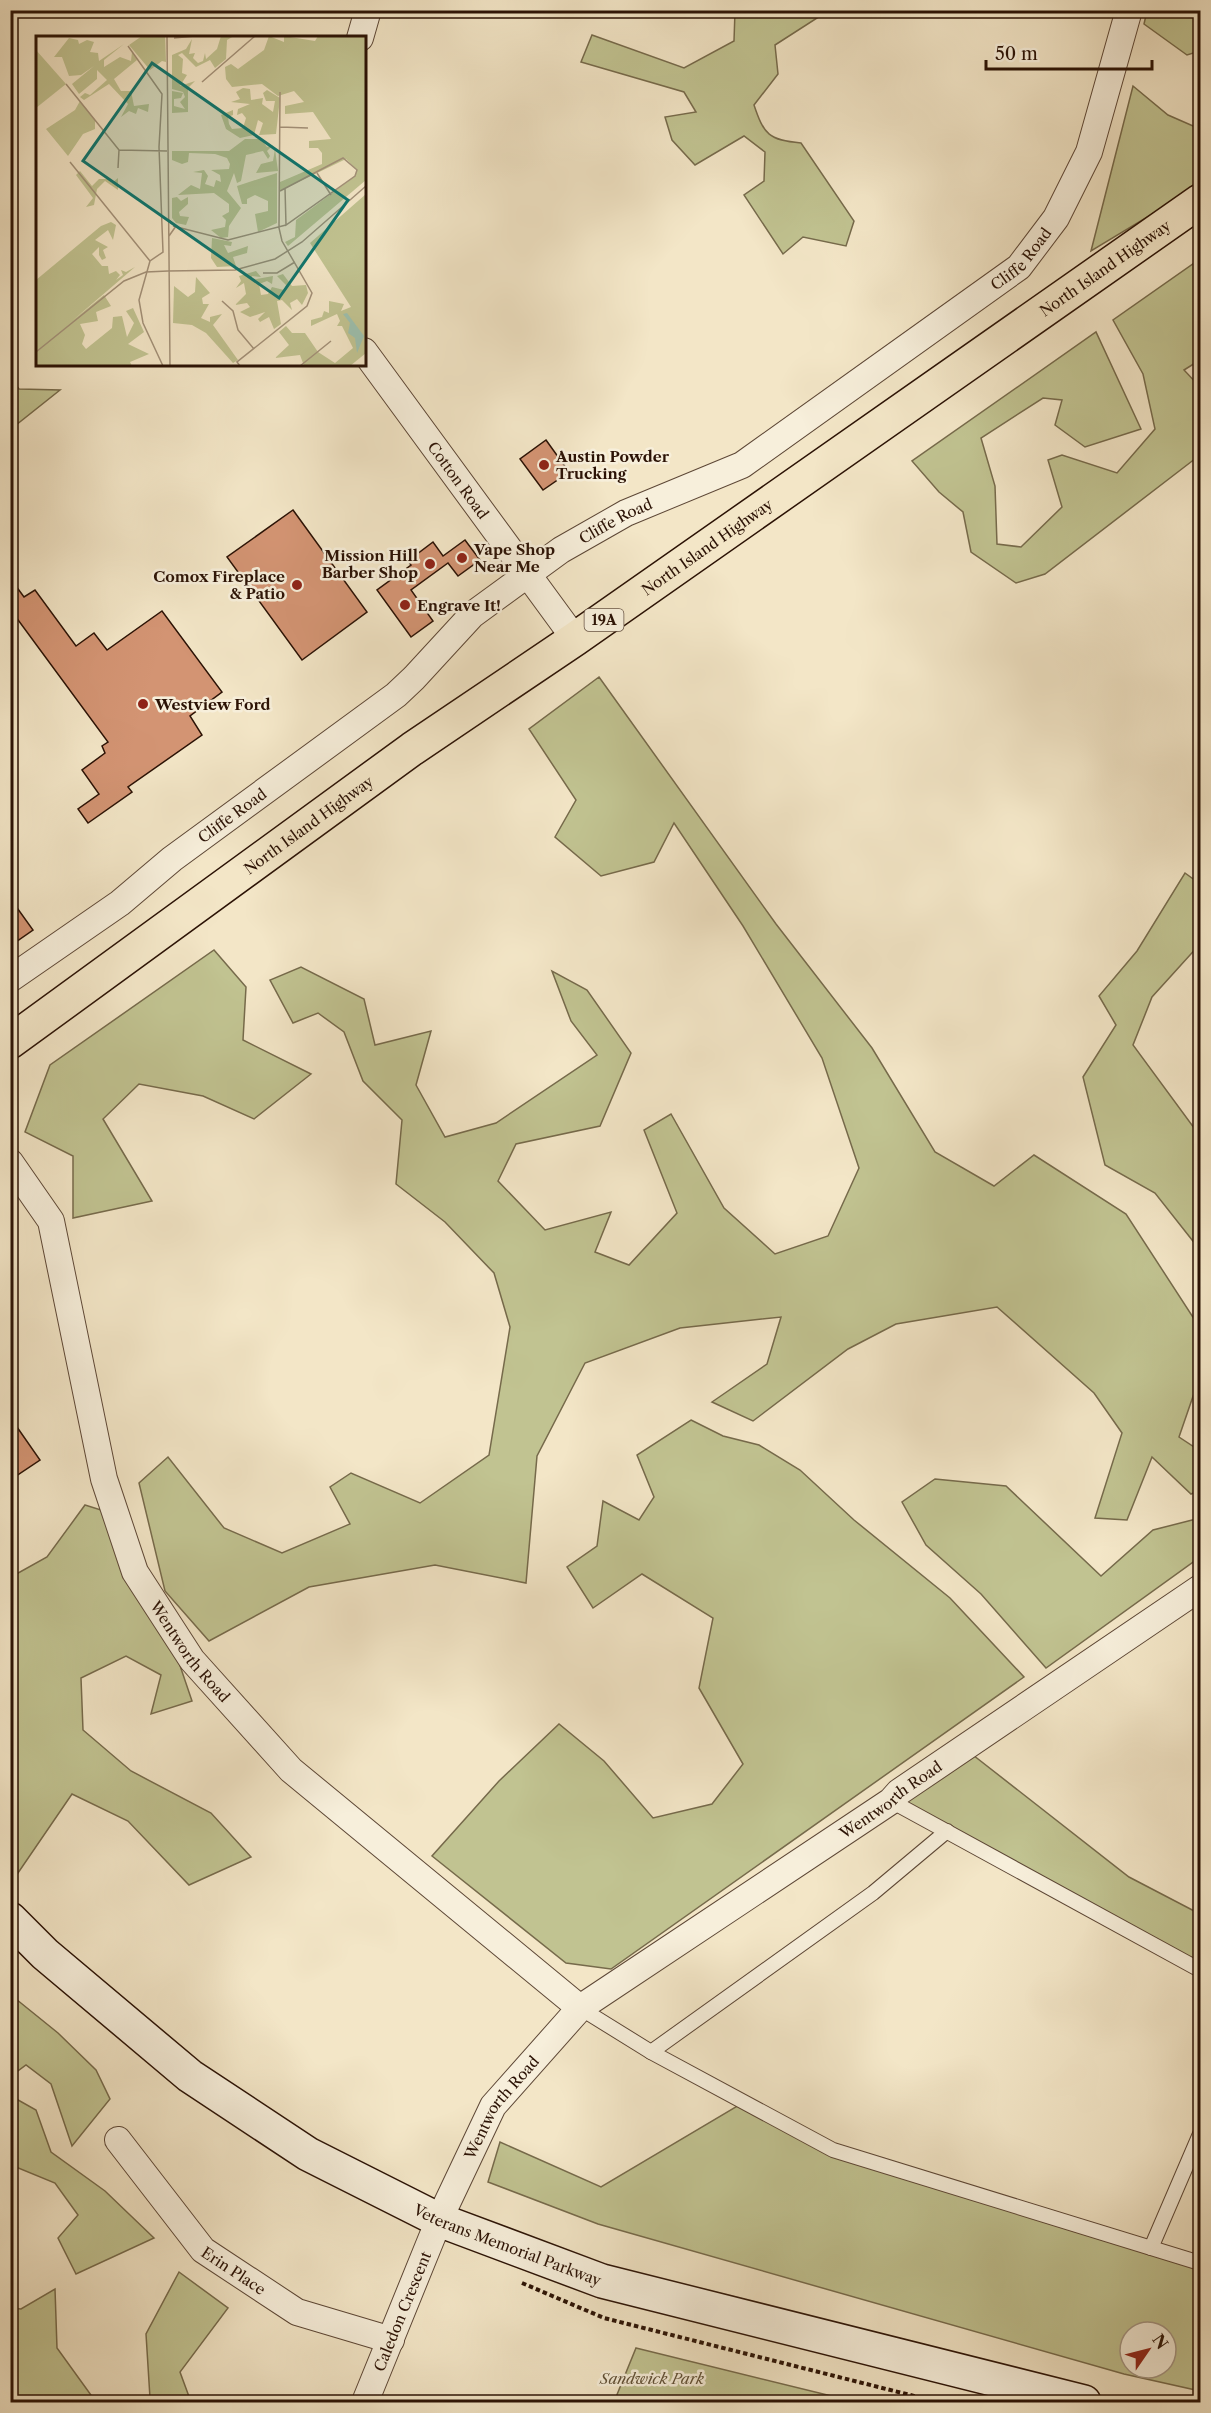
<svg xmlns="http://www.w3.org/2000/svg" width="1211" height="2413" viewBox="0 0 1211 2413" font-family="'Libre Caslon Text',serif">
	<style>
		.green { fill: #c1c391; stroke: #766a4b; stroke-width: 1.5; fill-rule: evenodd }
		.building { fill: #d39473; stroke: #2b1205; stroke-width: 1.5 }
		.lines { fill: none; stroke-linecap: round; stroke-linejoin: round }
		.service-casing { stroke: #5d4736; stroke-width: 16 }
		.minor-casing { stroke: #5d4736; stroke-width: 28 }
		.secondary-casing { stroke: #2b1205; stroke-width: 36 }
		.primary-casing { stroke: #2b1205; stroke-width: 36 }
		.path { stroke: #2b1205; stroke-width: 4; stroke-dasharray: 4.5 3; stroke-linecap: butt }
		.service { stroke: #f7efdb; stroke-width: 14 }
		.minor { stroke: #f7efdb; stroke-width: 26 }
		.secondary { stroke: #f7efdb; stroke-width: 33 }
		.primary { stroke: #f3e6c7; stroke-width: 33 }
		.poi-dot { fill: #8f2418; stroke: #f7efdb; stroke-width: 2 }
		.labels { text-anchor: middle; dominant-baseline: central; stroke-width: 5; stroke-linejoin: round; paint-order: stroke }
		.shield { fill: #f7efdb; stroke: #685445; stroke-width: 1.5 }
		.shield-label { font-size: 14px; font-weight: bold; fill: #2b1205 }
		.street-label { font-size: 15px; fill: #2b1205; stroke: #f7efdb }
		.poi-label { font-size: 15px; font-weight: bold; fill: #2b1205; stroke: #f7efdb; text-anchor: start }
		.park-label { font-size: 15px; font-style: italic; fill: #605036; stroke: #f7efdb }
		.inset-road { fill: none; stroke: #a39179; stroke-width: 1.5 }
		.view { fill: #0f766e; fill-opacity: 0.15; stroke: #0f766e; stroke-width: 3 }
		.inset-edge { fill: none; stroke: #2b1205; stroke-width: 3 }
	</style>
	<rect width="100%" height="100%" fill="#f3e6c7"/>
	<filter id="stains"><feTurbulence type="fractalNoise" baseFrequency=".00333" numOctaves="4"/><feColorMatrix values="0 0 0 0 .2 0 0 0 0 .09 0 0 0 0 .02 0 0 0 .5 -.17"/></filter>
	<radialGradient id="worn" r=".72"><stop offset=".6" stop-color="#630" stop-opacity="0"/><stop offset="1" stop-color="#630" stop-opacity=".3"/></radialGradient>
	<g class="green">
		<path d="M735,11H828L775,45L778,74L754,105C764,135 769,140 801,143L854,221L846,246L803,237L783,254L744,195L764,181L765,152L744,136L695,165L672,140L665,117L696,112L684,92L581,62L592,35L684,68L734,41Z"/>
		<path d="M1147,11H1200V51L1187,55L1144,24Z"/>
		<path d="M1133,86L1168,115L1200,129V181L1184,195L1091,251Z"/>
		<path d="M1200,259V360L1184,370L1200,387V455L1045,574L1016,583L971,552L963,512L939,492L912,461L1096,332L1141,429L1085,447L1055,425L1062,400L1043,398L981,438L995,486L997,544L1021,547L1062,507L1048,460L1062,455L1117,473L1155,429L1143,374L1113,320Z"/>
		<path d="M10,377L19,389L60,390L16,425L11,420Z"/>
		<path d="M599,677L776,924L872,1048L935,1152L994,1186L1034,1155L1126,1214L1200,1328V1376L1179,1437L1200,1451V1490L1191,1494L1152,1457L1127,1520L1095,1518L1122,1433L1094,1393L997,1307L896,1324L848,1349L753,1421L712,1402L767,1364L781,1317L680,1328L585,1363L537,1456L526,1583L435,1565L309,1587L209,1641L165,1591L139,1483L168,1457L224,1528L282,1553L350,1524L330,1487L351,1473L420,1503L489,1455L510,1327L494,1273L445,1222L396,1184L402,1120L363,1081L344,1032L318,1013L293,1023L270,980L301,967L364,999L375,1045L431,1031L416,1085L445,1137L496,1123L597,1055L571,1021L552,971L587,990L631,1053L600,1126L516,1144L498,1181L545,1230L611,1212L595,1252L629,1265L677,1213L644,1130L671,1114L724,1208L775,1254L828,1236L859,1168L822,1058L743,926L674,823L654,862L601,876L555,837L576,800L529,729Z"/>
		<path d="M1185,873L1200,884V944L1152,997L1133,1045L1200,1136V1250L1155,1193L1105,1165L1083,1077L1116,1025L1099,996L1137,951Z"/>
		<path d="M214,950L246,987L243,1040L311,1074L254,1119L203,1096L139,1084L103,1119L152,1201L73,1218V1156L25,1132L50,1065Z"/>
		<path d="M691,1420L723,1436L759,1445L800,1470L854,1520L950,1598L1024,1677L611,1969L566,1963L432,1856L499,1781L559,1724L604,1761L653,1818L712,1804L743,1764L699,1688L713,1618L642,1574L593,1608L567,1567L597,1546L603,1501L639,1520L654,1497L637,1455Z"/>
		<path d="M935,1479L1006,1486L1101,1576L1153,1530L1200,1518V1557L1046,1668L981,1594L926,1545L902,1502Z"/>
		<path d="M85,1505L114,1514L172,1642L192,1701L151,1714L161,1675L126,1656L81,1678L83,1730L131,1771L211,1813L251,1857L189,1885L128,1821L72,1794L18,1873L11,1864V1577L47,1557Z"/>
		<path d="M964,1748L1129,1877L1200,1914V1970L891,1801Z"/>
		<path d="M11,1995L58,2033L96,2070L110,2099L72,2146L51,2084L26,2065L11,2076Z"/>
		<path d="M11,2096L36,2110L51,2152L105,2191L154,2238L76,2274L58,2238L78,2215L55,2183L11,2165Z"/>
		<path d="M744,2102L833,2150L1200,2263V2391L1124,2374L598,2224L488,2182L500,2142L601,2187ZM1130,2332H1166V2368H1130Z"/>
		<path d="M179,2272L228,2308L180,2372L191,2402H127L150,2398L146,2334Z"/>
		<path d="M55,2289L57,2348L96,2402H11V2308L21,2309Z"/>
		<path d="M636,2348L856,2402H614Z"/>
	</g>
	<g class="building">
		<path d="M546,440L569,472L543,490L520,459Z"/>
		<path d="M293,510L367,612L302,660L227,557Z"/>
		<path d="M465,540L480,560L458,576L448,563L411,590L433,621L411,637L377,590L411,565L408,561L433,542L443,556Z"/>
		<path d="M10,578L24,597L35,590L76,646L94,633L107,650L162,611L222,692L190,716L202,735L128,787L132,792L88,823L78,809L99,794L82,770L105,753L102,746L108,742L10,609Z"/>
		<path d="M10,898L33,930L10,946Z"/>
		<path d="M10,1417L40,1460L10,1480Z"/>
	</g>
	<g class="lines">
		<g class="service-casing">
			<g id="service">
				<path d="M891,1801L1200,1970"/>
				<path d="M947,1831L873,1893L651,2052L833,2150L1200,2263"/>
				<path d="M580,2008L651,2052"/>
				<path d="M1151,2248L1200,2134"/>
			</g>
		</g>
		<g class="minor-casing">
			<g id="minor">
				<path d="M360,38L368,10"/>
				<path id="s1" d="M364,351L575,639"/>
				<path id="s2" d="M10,979L120,903L172,859L396,695L414,678L472,615L561,550L626,513L742,465L1019,267L1056,218L1089,152L1129,10"/>
				<path id="s3" d="M10,1162L51,1221L104,1479L135,1572L192,1660L291,1770L580,2008"/>
				<path id="s4" d="M118,2140L203,2250L297,2312L391,2340"/>
				<path id="s5" d="M365,2402L439,2220L493,2106L580,2008L891,1801L899,1792L1200,1588"/>
			</g>
		</g>
		<g class="secondary-casing">
			<g id="secondary">
				<path id="s6" d="M10,1919L45,1954L190,2076L308,2154L439,2220L602,2281L1084,2402"/>
			</g>
		</g>
		<g class="primary-casing">
			<g id="primary">
				<path id="s7" d="M10,1042L412,749L575,639L1200,201"/>
			</g>
		</g>
		<path class="path" d="M522,2283L604,2318L938,2402"/>
		<use href="#service" class="service"/>
		<use href="#minor" class="minor"/>
		<use href="#secondary" class="secondary"/>
		<use href="#primary" class="primary"/>
	</g>
	<g class="poi-dot">
		<circle cx="544" cy="465" r="6"/>
		<circle cx="462" cy="558" r="6"/>
		<circle cx="430" cy="564" r="6"/>
		<circle cx="297" cy="585" r="6"/>
		<circle cx="405" cy="605" r="6"/>
		<circle cx="143" cy="704" r="6"/>
	</g>
	<g class="labels">
		<rect class="shield" x="584.5" y="609" width="39" height="22" rx="4.5"/>
		<g class="shield-label">
			<text x="604" y="620">19A</text>
		</g>
		<g class="street-label">
			<text stroke="none"><textPath href="#s2" startOffset="1248">Cliffe Road</textPath></text>
			<text stroke="none"><textPath href="#s7" startOffset="1341">North Island Highway</textPath></text>
			<text stroke="none"><textPath href="#s1" startOffset="160">Cotton Road</textPath></text>
			<text stroke="none"><textPath href="#s2" startOffset="762">Cliffe Road</textPath></text>
			<text stroke="none"><textPath href="#s7" startOffset="855">North Island Highway</textPath></text>
			<text stroke="none"><textPath href="#s2" startOffset="276">Cliffe Road</textPath></text>
			<text stroke="none"><textPath href="#s7" startOffset="369">North Island Highway</textPath></text>
			<text stroke="none"><textPath href="#s3" startOffset="530">Wentworth Road</textPath></text>
			<text stroke="none"><textPath href="#s5" startOffset="828">Wentworth Road</textPath></text>
			<text stroke="none"><textPath href="#s5" startOffset="326">Wentworth Road</textPath></text>
			<text stroke="none"><textPath href="#s6" startOffset="600">Veterans Memorial Parkway</textPath></text>
			<text stroke="none"><textPath href="#s4" startOffset="176">Erin Place</textPath></text>
			<text stroke="none"><textPath href="#s5" startOffset="98">Caledon Crescent</textPath></text>
		</g>
		<g class="poi-label">
			<text x="556" y="456">Austin Powder<tspan x="556" dy="17">Trucking</tspan></text>
			<text x="474" y="549">Vape Shop<tspan x="474" dy="17">Near Me</tspan></text>
			<text x="418" y="555" text-anchor="end">Mission Hill<tspan x="418" dy="17">Barber Shop</tspan></text>
			<text x="285" y="576" text-anchor="end">Comox Fireplace<tspan x="285" dy="17">&amp; Patio</tspan></text>
			<text x="417" y="605">Engrave It!</text>
			<text x="155" y="704">Westview Ford</text>
		</g>
		<g class="park-label">
			<text x="652" y="2378">Sandwick Park</text>
		</g>
	</g>
	<g transform="translate(36 36)">
		<rect width="330" height="330" fill="#f3e6c7"/>
		<path d="M106,0H129L130,26L126,25L114,34L93,9ZM185,0H198L191,4L190,23L179,32L174,24L160,31L146,17L142,19L147,23L146,37L151,39L144,50L159,45L152,52V76L136,77V55L147,57L145,62L138,63V70L149,73L144,66L149,61L147,56L136,53V19L150,13L156,3L153,18L159,17L157,22L162,27L167,25L169,17L170,23L181,13ZM233,0L248,6V0L279,5L282,0H330V144L252,210L249,206L259,201L260,184L319,140L321,134L310,123L244,155V146L286,128V117L282,112H273V105L295,103L277,76L249,78V70L268,66L258,55L242,60L226,48L196,51L190,43L189,31L195,28L202,33L228,14ZM33,2L42,4L43,8L51,4L58,6L54,16L62,17L63,25L88,8L68,24V31L84,21L95,25L96,16L101,24L78,43L85,55H95L98,70L113,68L112,76L102,72L100,78L93,75L85,81L92,68L73,48L48,64L44,61L49,57L54,59L71,44L61,34V43L43,58L36,48L58,30L45,39L33,40L26,21H18ZM0,14L30,48L0,72ZM207,52L214,53L215,64L227,62L226,68L237,76L239,65H230L227,57L231,54L244,62L240,98L223,99L227,87L222,84L218,99L204,102L190,93L185,79L197,74V79L192,81L193,88L196,93L207,92L210,82L206,77L201,79L202,73L214,68L195,66L204,63L200,56ZM44,65L59,84V93L47,98L32,120L10,93L39,74ZM209,103H225L231,111L237,109L231,115L234,120L232,123L227,115L210,119L205,145L201,147L198,137L191,155L205,172L193,190L192,201L185,202L175,194L189,191L190,184L186,180L193,176V168L178,157L142,159L155,149L164,153L166,137L157,136L168,134L172,140L169,148L178,151L180,144L185,146L184,139L175,134L193,133L194,128L191,122L179,118L153,117L152,126L146,128L136,124V115H193ZM239,113L242,135L220,137L225,128L237,125ZM44,135L56,150L63,143H72L76,147L82,142V154L69,145L61,153L58,169L50,171L57,162L40,139ZM241,137V187L222,196L219,178L232,175V165L219,159L211,163V168H206L201,150ZM330,158V317L314,330H268L264,319L239,322L253,309L243,296L250,290L256,297H269L282,316L299,327L317,312L306,290H301L304,285L301,278L275,290V284L286,281L288,275L293,277V265L308,268L305,275L315,271L274,207ZM141,161L145,165L152,161V168L143,176L144,180L153,181L150,189L140,187L136,182V162ZM75,186L80,189L77,204L72,194L59,204L72,211L67,214L70,222L66,224L63,219V211L56,218L66,230H72L73,238L80,235L84,239L80,244L87,239L85,234L90,236L99,231L36,285L68,259L75,270L60,276L62,285L44,288L49,299L46,308L50,313L76,292L77,281L86,280L91,301L98,287L90,275L97,272L108,296L92,308L113,318L94,326L96,330H0V244L65,190ZM176,202L196,206L195,210L188,209L192,217L212,210L211,217L197,221L200,230L181,231L175,222ZM220,235L225,241L216,240V244L237,240L236,248L231,245L223,248L225,259L232,258L236,251L248,254L250,249L241,240L247,238L256,250L270,249L272,257L266,269L261,263L254,267L256,274L246,264L241,265L245,288L238,293L233,281L224,286L222,283L229,276L214,281L204,276L214,271L211,267L199,269L210,258L208,247L200,252L205,245L203,240ZM160,241L174,257L166,262L167,268H173L165,282L174,286V281L186,278L177,289L202,324L197,327L170,297L156,289L137,287L138,250L152,261L159,256Z" fill="#c1c391"/>
		<path d="M311,277L328,300L321,317L319,302L312,297L314,287L307,278Z" fill="#9dc0ae"/>
		<path class="inset-road" d="M131,0L134,330M138,2L159,0M92,10L126,58L123,111L127,216L114,225L103,264L107,287L127,330M166,46L219,0M30,48L83,114L131,115M244,91L272,92M34,126L114,225M82,132L83,114M281,137L295,159M244,155L307,122L321,134L319,140L250,189L249,152M132,183L140,190L133,200M137,190L192,204L250,189M132,235L199,234L239,223L266,206L330,150M227,237H241L259,226M186,265L197,275L202,294L218,313M0,316L88,245L110,236L132,235M204,330L201,326L271,270L276,257L246,205L243,192L244,56M264,330L295,305"/>
		<path class="view" d="M116,27L312,164L243,262L47,125Z"/>
		<rect width="330" height="330" class="inset-edge"/>
	</g>
	<rect width="1211" height="2413" fill="none" stroke="#f3e6c7" stroke-width="36"/>
	<rect x="12" y="12" width="1187" height="2389" fill="none" stroke="#2b1205" stroke-width="3"/>
	<rect x="18" y="18" width="1175" height="2377" fill="none" stroke="#2b1205" stroke-width="1.5"/>
	<g transform="translate(1148 2350) rotate(55)"><circle r="28" fill="#f7efdb" stroke="#a59785" stroke-width="1.5"/>
	<path d="M0-4.5L10 22L0 15L-10 22Z" fill="#8f2418"/>
	<text y="-9" font-size="16" font-weight="bold" text-anchor="middle" fill="#2b1205">N</text>
	</g>
	<path d="M986 60v9h166v-9" fill="none" stroke="#2b1205" stroke-width="3"/>
	<text x="995" y="60" font-size="18" fill="#2b1205" stroke="#f7efdb" stroke-width="4.5" paint-order="stroke">50 m</text>
	<rect width="100%" height="100%" filter="url(#stains)"/>
	<rect width="100%" height="100%" fill="url(#worn)"/>
</svg>
